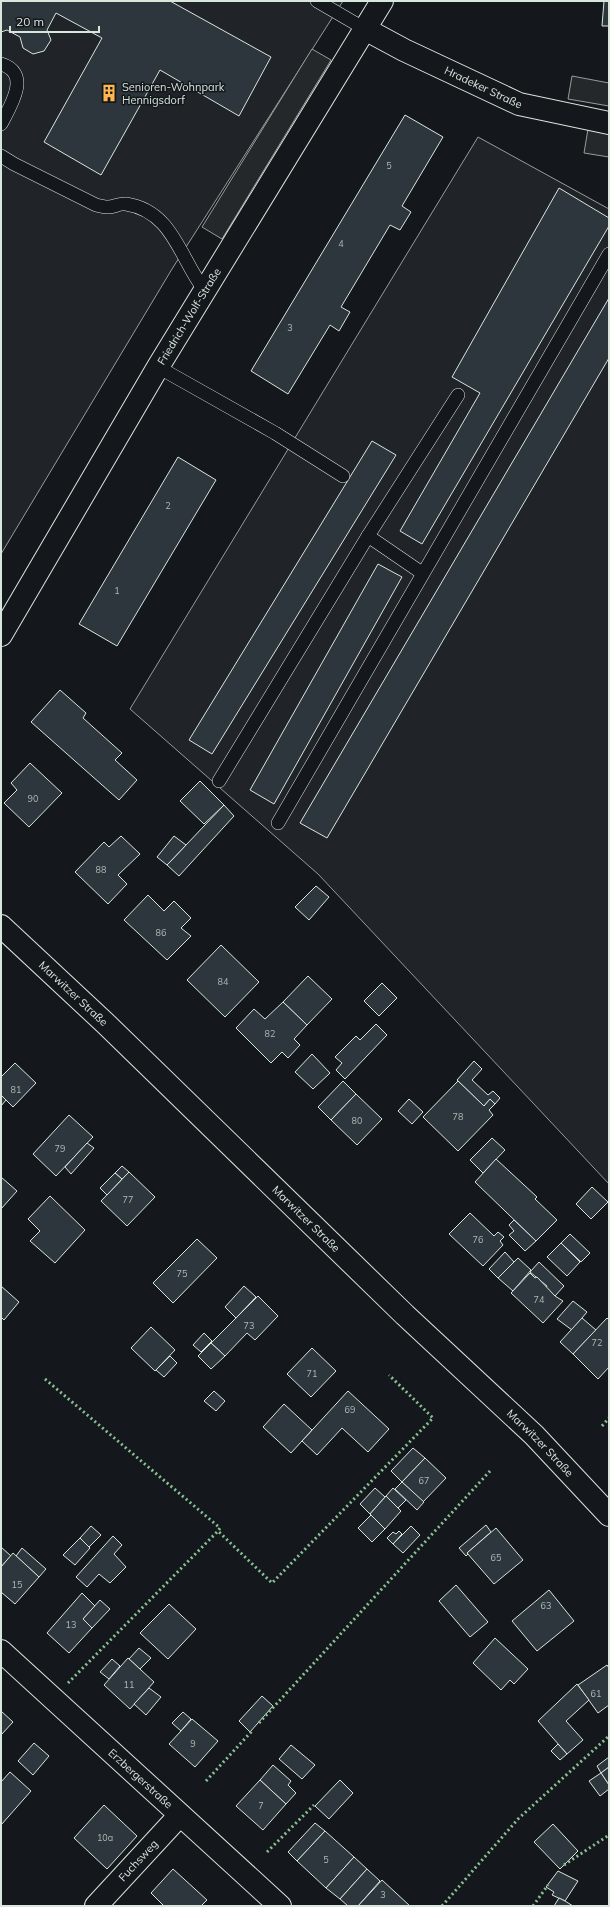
<svg xmlns="http://www.w3.org/2000/svg" width="610" height="1907" viewBox="0 0 610 1907" font-family="Mulish,sans-serif">
	<style>
		.green { fill: #202428; stroke: #939e99 }
		.parking { fill: #24282b; stroke: #939e99 }
		.building { fill: #2c363c; stroke: #d8e6dc }
		.lines { fill: none; stroke-linecap: round; stroke-linejoin: round }
		.lane-casing { stroke: #d8e6dc; stroke-width: 14 }
		.street-casing { stroke: #d8e6dc; stroke-width: 24 }
		.secondary-casing { stroke: #d8e6dc; stroke-width: 24 }
		.lane { stroke: #14181c; stroke-width: 13 }
		.street { stroke: #14181c; stroke-width: 22 }
		.secondary { stroke: #14181c; stroke-width: 22 }
		.hedge { stroke: #8ac095; stroke-width: 3; stroke-dasharray: 2 3; stroke-linecap: butt }
		.labels { text-anchor: middle; dominant-baseline: central; stroke-width: 3; stroke-linejoin: round; paint-order: stroke }
		.number-label { font-size: 9px; fill: #adbab4 }
		.poi-label { font-size: 11px; fill: #d8e6dc; stroke: #14181c; text-anchor: start }
		.street-label { font-size: 11px; fill: #d8e6dc; stroke: #14181c }
	</style>
	<rect width="100%" height="100%" fill="#14181c"/>
	<g class="green">
		<path d="M1,1H343L172,269L1,554Z"/>
		<path d="M478,137L609,209V1184L318,874L130,709Z"/>
	</g>
	<g class="parking">
		<path d="M312,49L331,60L222,239L202,227Z"/>
		<path d="M572,76L609,83V106L568,99Z"/>
		<path d="M588,129L609,133V157L584,153Z"/>
	</g>
	<g class="building">
		<path d="M1,1H170L271,57L239,116L160,70L101,175L44,142L102,38L56,13L47,30L51,40L44,51L33,54L23,48L20,37L7,30L1,32Z"/>
		<path d="M604,1H609V26H602Z"/>
		<path d="M405,115L443,137L402,206L411,212L400,230L390,225L341,307L350,312L339,331L330,325L288,394L251,371Z"/>
		<path d="M559,188L609,218V226L422,544L400,531L480,393L452,377Z"/>
		<path d="M609,298V358L327,838L300,823Z"/>
		<path d="M372,441L396,455L212,754L189,740Z"/>
		<path d="M178,457L216,480L117,646L79,624Z"/>
		<path d="M378,564L402,577L274,804L250,790Z"/>
		<path d="M60,690L86,713L83,718L122,753L115,760L137,780L119,800L31,722Z"/>
		<path d="M30,763L62,793L29,827L4,803L17,790L11,783Z"/>
		<path d="M200,781L224,805L204,824L180,801Z"/>
		<path d="M224,805L234,816L179,876L167,865Z"/>
		<path d="M121,836L140,854L118,875L127,884L108,904L75,872L104,842L109,847Z"/>
		<path d="M174,836L186,845L167,865L157,857Z"/>
		<path d="M316,886L329,897L309,920L295,907Z"/>
		<path d="M148,895L164,911L174,901L191,918L181,928L191,936L167,960L124,920Z"/>
		<path d="M221,945L259,982L225,1017L187,980Z"/>
		<path d="M308,976L332,999L307,1025L283,1002Z"/>
		<path d="M382,983L397,998L379,1016L364,1001Z"/>
		<path d="M283,1002L307,1025L294,1039L300,1045L288,1058L282,1052L271,1063L236,1028L254,1009L265,1019Z"/>
		<path d="M376,1024L387,1035L345,1079L336,1070L342,1063L335,1057L356,1036L360,1040Z"/>
		<path d="M312,1054L330,1073L313,1089L295,1072Z"/>
		<path d="M474,1061L482,1069L472,1080L488,1095L493,1091L500,1098L495,1104L490,1099L484,1106L457,1080Z"/>
		<path d="M15,1063L36,1083L13,1107L1,1095V1077Z"/>
		<path d="M343,1081L356,1094L331,1120L318,1107Z"/>
		<path d="M458,1081L484,1106L490,1099L495,1104L489,1110L493,1115L458,1151L423,1117Z"/>
		<path d="M356,1094L382,1119L357,1145L331,1120Z"/>
		<path d="M1,1095L6,1100L1,1106Z"/>
		<path d="M409,1099L423,1112L412,1124L398,1111Z"/>
		<path d="M69,1115L93,1137L56,1176L33,1154Z"/>
		<path d="M492,1138L505,1150L483,1173L470,1160Z"/>
		<path d="M87,1143L94,1148L71,1174L65,1167Z"/>
		<path d="M496,1159L537,1197L535,1199L557,1220L536,1241L475,1182Z"/>
		<path d="M122,1166L129,1172L122,1179L115,1173Z"/>
		<path d="M129,1172L155,1197L127,1226L101,1201Z"/>
		<path d="M115,1173L122,1179L107,1195L100,1188Z"/>
		<path d="M1,1177L17,1191L1,1209Z"/>
		<path d="M592,1187L608,1202L591,1219L576,1204Z"/>
		<path d="M50,1196L85,1230L55,1263L30,1241L40,1231L28,1219Z"/>
		<path d="M470,1213L494,1236L498,1232L504,1237L500,1241L503,1245L483,1266L449,1234Z"/>
		<path d="M514,1220L536,1241L525,1251L509,1235L514,1231L509,1225Z"/>
		<path d="M570,1234L590,1253L581,1262L561,1243Z"/>
		<path d="M197,1239L217,1258L173,1303L153,1283Z"/>
		<path d="M561,1243L580,1262L567,1276L547,1257Z"/>
		<path d="M505,1252L514,1262L498,1278L489,1269Z"/>
		<path d="M518,1258L531,1270L513,1291L498,1278Z"/>
		<path d="M539,1262L564,1286L555,1296L546,1288L547,1286L530,1272Z"/>
		<path d="M530,1273L535,1278L537,1277L555,1296L563,1301L543,1323L511,1293Z"/>
		<path d="M1,1286L19,1302L4,1320L1,1317Z"/>
		<path d="M244,1286L256,1297L236,1318L225,1307Z"/>
		<path d="M258,1296L278,1316L255,1340L247,1333L225,1356L211,1343Z"/>
		<path d="M573,1301L587,1312L572,1330L557,1319Z"/>
		<path d="M582,1318L596,1330L573,1354L560,1342Z"/>
		<path d="M607,1318L609,1320V1367L598,1379L573,1354Z"/>
		<path d="M151,1327L175,1350L155,1371L131,1348Z"/>
		<path d="M204,1333L212,1341L201,1352L193,1345Z"/>
		<path d="M211,1343L225,1356L211,1369L198,1356Z"/>
		<path d="M312,1348L336,1371L311,1397L287,1374Z"/>
		<path d="M170,1356L177,1363L164,1377L156,1370Z"/>
		<path d="M214,1391L225,1401L216,1411L204,1401Z"/>
		<path d="M348,1391L389,1429L368,1452L342,1428L317,1455L302,1441Z"/>
		<path d="M284,1404L312,1430L291,1453L263,1427Z"/>
		<path d="M413,1448L425,1458L402,1482L391,1471Z"/>
		<path d="M425,1458L446,1478L423,1502L402,1482Z"/>
		<path d="M402,1482L424,1502L417,1510L395,1489Z"/>
		<path d="M375,1488L385,1497L370,1514L360,1504Z"/>
		<path d="M393,1488L406,1500L398,1508L386,1496Z"/>
		<path d="M386,1496L401,1511L385,1529L370,1514Z"/>
		<path d="M371,1515L385,1529L372,1542L358,1528Z"/>
		<path d="M486,1525L491,1532L467,1553L468,1554L466,1556L459,1548Z"/>
		<path d="M91,1526L101,1535L89,1547L80,1538Z"/>
		<path d="M411,1526L420,1535L403,1553L393,1544Z"/>
		<path d="M496,1528L523,1560L494,1584L467,1553Z"/>
		<path d="M399,1531L402,1534L393,1544L387,1538L393,1532L396,1534Z"/>
		<path d="M113,1536L122,1545L114,1554L126,1567L110,1583L99,1574L87,1587L76,1577Z"/>
		<path d="M80,1538L90,1548L75,1565L63,1555Z"/>
		<path d="M1,1547L11,1556L1,1567Z"/>
		<path d="M22,1548L46,1569L39,1577L16,1556Z"/>
		<path d="M13,1553L39,1577L15,1604L1,1592V1567Z"/>
		<path d="M456,1585L488,1622L470,1637L439,1601Z"/>
		<path d="M549,1590L574,1621L537,1651L512,1621Z"/>
		<path d="M82,1593L95,1606L83,1619L92,1628L69,1653L47,1633Z"/>
		<path d="M100,1600L110,1609L92,1628L83,1619Z"/>
		<path d="M169,1604L196,1629L168,1659L140,1633Z"/>
		<path d="M495,1638L528,1669L514,1684L510,1680L501,1690L473,1663Z"/>
		<path d="M139,1648L151,1658L140,1669L129,1659Z"/>
		<path d="M128,1658L154,1682L130,1709L104,1685Z"/>
		<path d="M112,1659L120,1666L109,1679L100,1672Z"/>
		<path d="M607,1665L609,1668V1705L598,1713L578,1685Z"/>
		<path d="M577,1684L589,1700L566,1721L583,1740L567,1754L538,1721Z"/>
		<path d="M149,1688L161,1697L146,1715L134,1704Z"/>
		<path d="M262,1696L273,1706L250,1732L239,1721Z"/>
		<path d="M1,1711L13,1722L1,1735Z"/>
		<path d="M183,1712L191,1719L181,1731L172,1723Z"/>
		<path d="M192,1719L218,1741L195,1767L169,1744Z"/>
		<path d="M34,1743L49,1756L33,1775L18,1761Z"/>
		<path d="M558,1744L567,1754L560,1760L551,1751Z"/>
		<path d="M291,1745L315,1765L302,1779L279,1759Z"/>
		<path d="M609,1757V1767L601,1773L597,1766Z"/>
		<path d="M273,1765L291,1781L288,1785L296,1793L286,1804L260,1780Z"/>
		<path d="M609,1767V1785L601,1773Z"/>
		<path d="M10,1772L31,1791L1,1825V1782Z"/>
		<path d="M601,1773L609,1785V1789L600,1796L589,1781Z"/>
		<path d="M260,1780L286,1804L263,1830L236,1806Z"/>
		<path d="M340,1780L353,1793L329,1819L315,1806Z"/>
		<path d="M104,1805L137,1836L107,1869L74,1838Z"/>
		<path d="M315,1823L325,1831L297,1861L288,1852Z"/>
		<path d="M553,1824L578,1851L560,1869L534,1842Z"/>
		<path d="M325,1831L354,1857L326,1888L297,1861Z"/>
		<path d="M354,1857L367,1869L340,1899L326,1888Z"/>
		<path d="M173,1869L207,1900L201,1906H164L151,1893Z"/>
		<path d="M367,1869L380,1881L358,1906H348L340,1899Z"/>
		<path d="M558,1871L578,1881L565,1901L552,1895L554,1892L546,1887Z"/>
		<path d="M382,1880L410,1906H358Z"/>
		<path d="M559,1898L565,1901L573,1906H554Z"/>
	</g>
	<g class="lines">
		<g class="lane-casing">
			<g id="lane">
				<path d="M317,1L365,29"/>
				<path d="M1,64C32,73 10,107 1,124"/>
				<path d="M1,156L14,164L96,205C100,206 104,207 108,207C114,207 120,203 126,204C173,211 180,259 205,291"/>
				<path d="M158,367L275,433L343,476"/>
				<path d="M368,536L422,573"/>
				<path d="M219,781L368,536L458,395"/>
				<path d="M278,823L609,254"/>
			</g>
		</g>
		<g class="street-casing">
			<g id="street">
				<path id="s1" d="M365,29L404,50L519,104L609,123"/>
				<path id="s2" d="M1,635L158,367L382,1"/>
				<path id="s3" d="M1,1651L280,1906"/>
				<path id="s4" d="M96,1906L180,1815"/>
			</g>
		</g>
		<g class="secondary-casing">
			<g id="secondary">
				<path id="s5" d="M1,926L105,1023L405,1315L534,1435L609,1515"/>
			</g>
		</g>
		<use href="#lane" class="lane"/>
		<use href="#street" class="street"/>
		<use href="#secondary" class="secondary"/>
		<g class="hedge">
			<path d="M45,1379L220,1528L218,1531L272,1583L433,1418L389,1375"/>
			<path d="M602,1426L609,1418"/>
			<path d="M68,1683L218,1531"/>
			<path d="M259,1723L490,1471"/>
			<path d="M206,1781L252,1731"/>
			<path d="M267,1852L314,1805"/>
			<path d="M564,1865L609,1835"/>
			<path d="M442,1906L518,1819L609,1736"/>
			<path d="M533,1906L548,1885"/>
		</g>
	</g>
	<defs>
		<g id="building-bare" transform="scale(1.38)"><path d="M-4-6H4V6H1V3H-1V6H-4ZM-2.5-4.3h1.7v1.8h-1.7ZM.8-4.3h1.7v1.8H.8ZM-2.5-1h1.7V.8h-1.7ZM.8-1h1.7V.8H.8Z" fill="#ffb74d" stroke="#14181c" stroke-width="2.5" paint-order="stroke"/></g>
	</defs>
	<g fill-rule="evenodd">
		<use href="#building-bare" x="109" y="93"/>
	</g>
	<g class="labels">
		<g class="number-label">
			<text x="389" y="165">5</text>
			<text x="341" y="243">4</text>
			<text x="290" y="327">3</text>
			<text x="168" y="505">2</text>
			<text x="117" y="590">1</text>
			<text x="33" y="798">90</text>
			<text x="101" y="869">88</text>
			<text x="161" y="932">86</text>
			<text x="223" y="981">84</text>
			<text x="270" y="1033">82</text>
			<text x="16" y="1089">81</text>
			<text x="458" y="1116">78</text>
			<text x="357" y="1120">80</text>
			<text x="60" y="1148">79</text>
			<text x="128" y="1199">77</text>
			<text x="478" y="1239">76</text>
			<text x="182" y="1273">75</text>
			<text x="539" y="1299">74</text>
			<text x="249" y="1325">73</text>
			<text x="597" y="1342">72</text>
			<text x="312" y="1373">71</text>
			<text x="350" y="1409">69</text>
			<text x="424" y="1480">67</text>
			<text x="496" y="1557">65</text>
			<text x="17" y="1584">15</text>
			<text x="546" y="1605">63</text>
			<text x="71" y="1624">13</text>
			<text x="129" y="1684">11</text>
			<text x="596" y="1693">61</text>
			<text x="193" y="1743">9</text>
			<text x="261" y="1805">7</text>
			<text x="105" y="1837">10a</text>
			<text x="326" y="1859">5</text>
			<text x="383" y="1894">3</text>
		</g>
		<g class="poi-label">
			<text x="122" y="87">Senioren-Wohnpark<tspan x="122" dy="13">Hennigsdorf</tspan></text>
		</g>
		<g class="street-label">
			<text stroke="none"><textPath href="#s1" startOffset="132">Hradeker Straße</textPath></text>
			<text stroke="none"><textPath href="#s2" startOffset="370">Friedrich-Wolf-Straße</textPath></text>
			<text stroke="none"><textPath href="#s5" startOffset="99">Marwitzer Straße</textPath></text>
			<text stroke="none"><textPath href="#s5" startOffset="423">Marwitzer Straße</textPath></text>
			<text stroke="none"><textPath href="#s5" startOffset="747">Marwitzer Straße</textPath></text>
			<text stroke="none"><textPath href="#s3" startOffset="189">Erzbergerstraße</textPath></text>
			<text stroke="none"><textPath href="#s4" startOffset="62">Fuchsweg</textPath></text>
		</g>
	</g>
	<rect width="610" height="1907" fill="none" stroke="#d8e6dc" stroke-width="4"/>
	<path d="M10 26v6h89v-6" fill="none" stroke="#d8e6dc" stroke-width="2"/>
	<text x="16" y="26" font-size="12" fill="#d8e6dc" stroke="#14181c" stroke-width="3" paint-order="stroke">20 m</text>
</svg>
